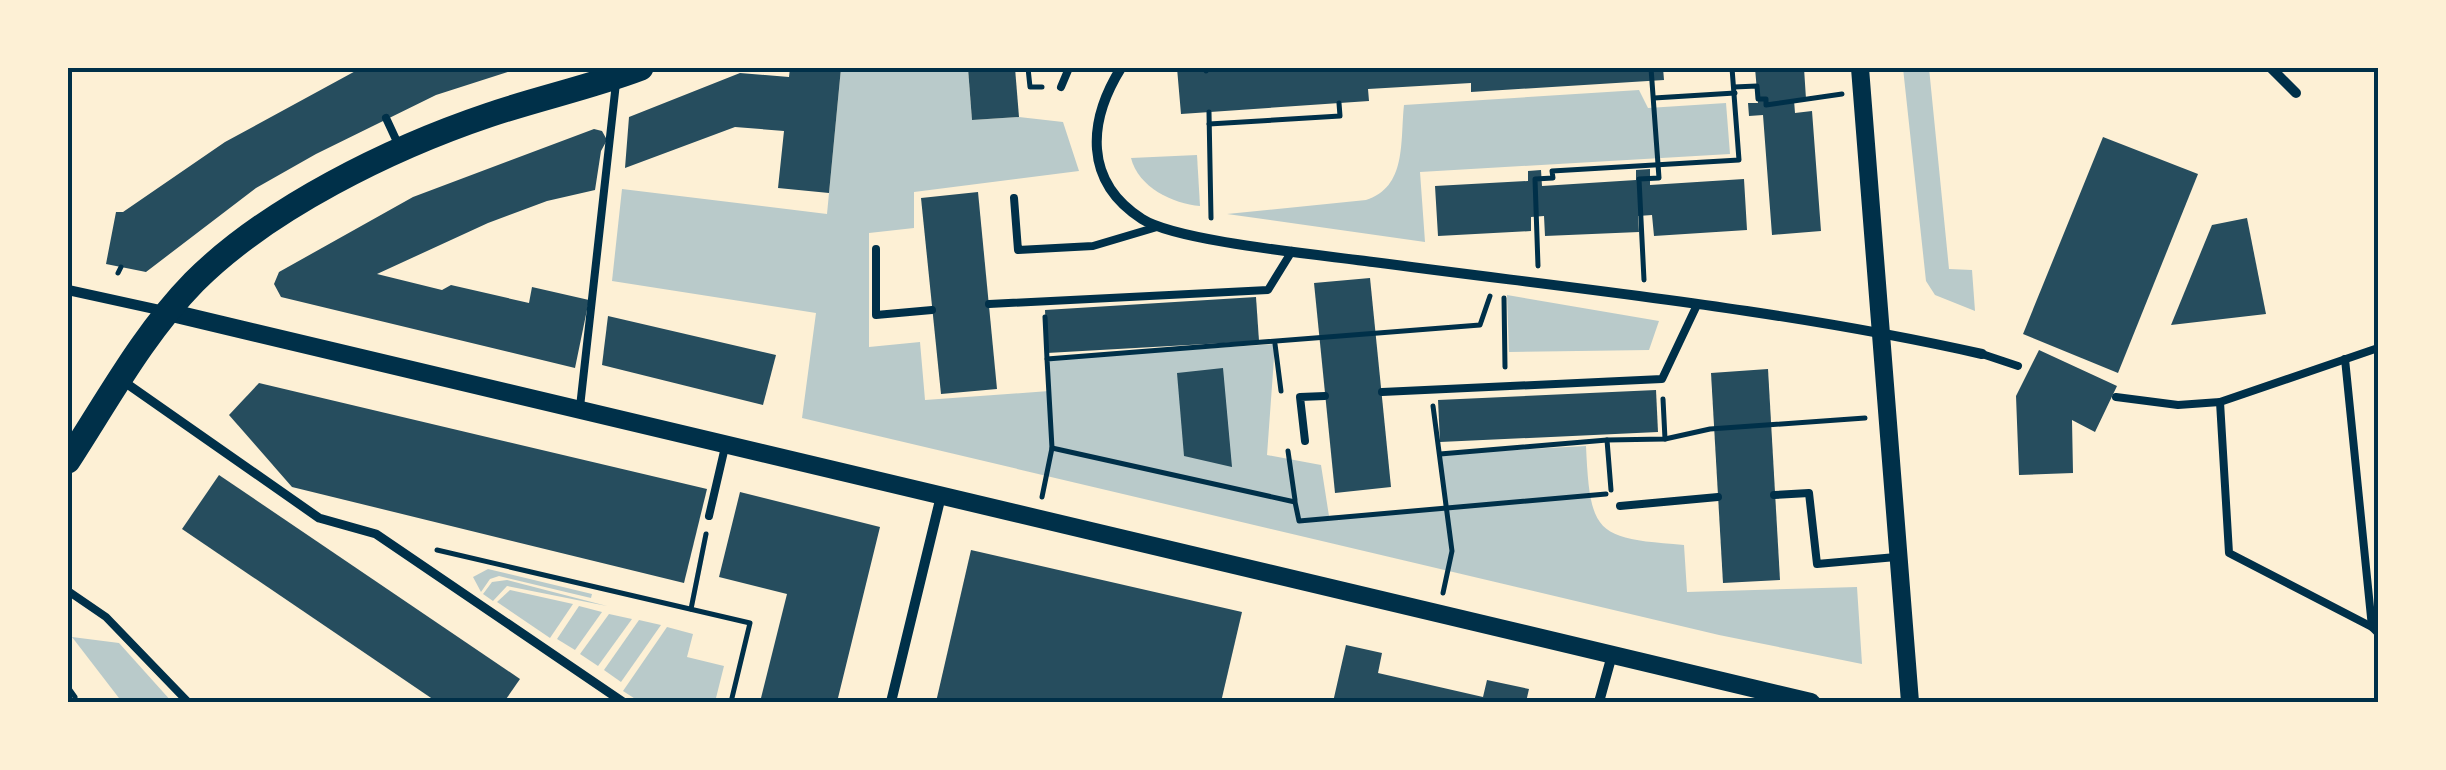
<svg xmlns="http://www.w3.org/2000/svg" width="2446" height="770" viewBox="0 0 2446 770" font-family="'IBM Plex Sans',sans-serif">
	<style>
		.green { fill: #b9caca }
		.building { fill: #264d5e }
		.lines { fill: none; stroke-linecap: round; stroke-linejoin: round }
		.path { stroke: #003049; stroke-width: 5 }
		.service { stroke: #003049; stroke-width: 8 }
		.pedestrian { stroke: #003049; stroke-width: 9 }
		.minor { stroke: #003049; stroke-width: 10 }
		.tertiary { stroke: #003049; stroke-width: 18 }
		.primary { stroke: #003049; stroke-width: 25 }
		.neatline { fill: none; stroke: #003049; stroke-width: 4 }
	</style>
	<rect width="100%" height="100%" fill="#fdf0d5"/>
	<g class="green">
		<path d="M841,68H968L972,120L1019,117L1063,122L1079,171L914,192V228L869,233V347L920,342L925,400L1049,391L1047,359L1275,344L1267,455L1321,465L1329,516L1444,508L1439,454L1586,446C1590,536 1597,538 1684,545L1687,592L1857,587L1862,664L1719,635L802,418L816,313L612,281L622,189L827,214Z"/>
		<path d="M1903,68H1929L1949,269L1972,270L1975,311L1935,295L1926,281Z"/>
		<path d="M1639,90L1648,108L1726,103L1730,154L1420,172L1425,242L1227,214L1366,200C1407,187 1400,142 1404,105Z"/>
		<path d="M1197,155L1200,206C1173,204 1138,187 1131,158Z"/>
		<path d="M1507,295L1659,321L1649,350L1509,352Z"/>
		<path d="M488,569L592,594L591,598L499,576L490,579L481,592L473,577Z"/>
		<path d="M507,580L607,606L507,586L493,601L483,594L492,582Z"/>
		<path d="M510,590L573,604L550,638L497,602Z"/>
		<path d="M579,606L602,612L575,650L557,639Z"/>
		<path d="M609,614L632,619L598,666L580,654Z"/>
		<path d="M639,620L661,625L621,682L604,670Z"/>
		<path d="M667,627L693,634L687,657L724,666L715,702H640L623,691Z"/>
		<path d="M72,637L119,643L172,702H122Z"/>
	</g>
	<g class="building">
		<path d="M361,68L517,69L436,95L316,154L256,188L146,272L106,264L116,212H123L225,142Z"/>
		<path d="M790,68H841L829,193L778,188L784,131L735,127L625,168L629,117L740,73L789,77Z"/>
		<path d="M968,68H1015L1019,117L972,120Z"/>
		<path d="M1177,68H1191L1192,72L1251,68H1663L1664,80L1471,92V83L1368,89L1369,101L1181,114Z"/>
		<path d="M1755,68H1804L1806,99L1794,100L1795,113L1812,111L1821,231L1772,235L1763,115L1749,116L1748,103H1758Z"/>
		<path d="M594,129L602,131L607,140L601,151L595,190L547,201L488,223L377,274L442,290L451,285L529,303L532,287L589,300L575,368L281,297L274,284L279,272L413,197Z"/>
		<path d="M2103,137L2198,174L2118,373L2023,334Z"/>
		<path d="M1650,169V185L1744,179L1747,230L1654,236L1652,215L1638,216L1639,232L1545,236L1544,216L1531,217V231L1438,236L1435,186L1528,181V171L1541,170L1542,186L1636,180V170Z"/>
		<path d="M978,192L997,389L941,394L921,198Z"/>
		<path d="M2247,218L2266,314L2171,325L2212,225Z"/>
		<path d="M1370,278L1391,487L1335,493L1314,283Z"/>
		<path d="M1256,297L1259,341L1047,353L1045,310Z"/>
		<path d="M608,316L776,355L763,405L602,365Z"/>
		<path d="M2039,350L2117,386L2095,432L2072,420L2073,473L2019,475L2016,396Z"/>
		<path d="M1223,368L1232,467L1184,456L1177,373Z"/>
		<path d="M1768,369L1780,580L1723,583L1711,373Z"/>
		<path d="M259,383L707,489L684,583L292,487L229,415Z"/>
		<path d="M1656,390L1658,432L1440,442L1438,400Z"/>
		<path d="M219,475L520,679L504,702H437L182,529Z"/>
		<path d="M740,492L880,527L837,702H760L787,594L719,577Z"/>
		<path d="M971,550L1242,612L1221,702H936Z"/>
		<path d="M1346,645L1382,653L1378,673L1483,697L1487,680L1529,689L1526,702H1333Z"/>
	</g>
	<g class="lines">
		<g class="path">
			<path d="M1028,68L1030,87H1042"/>
			<path d="M1205,68L1206,71"/>
			<path d="M1734,87L1757,86L1758,99H1766V105L1842,94"/>
			<path d="M1654,98L1735,93"/>
			<path d="M1209,112L1211,218"/>
			<path d="M1209,124L1340,116L1339,103"/>
			<path d="M1538,266L1535,179L1553,178L1552,171L1739,160L1732,68"/>
			<path d="M118,273L121,267"/>
			<path d="M1644,280L1639,179L1659,178L1651,68"/>
			<path d="M1504,298L1505,367"/>
			<path d="M1045,317L1047,359"/>
			<path d="M1275,344L1281,391"/>
			<path d="M1433,406L1452,551L1443,593"/>
			<path d="M1665,439L1710,429L1865,418"/>
			<path d="M1052,448L1295,502L1299,521L1606,494"/>
			<path d="M1288,451L1295,500"/>
			<path d="M1440,454L1607,440"/>
			<path d="M1611,490L1607,440L1665,439L1663,399"/>
			<path d="M1042,497L1052,448L1047,359L1480,325L1490,296"/>
			<path d="M437,550L750,623L731,702"/>
			<path d="M691,609L706,534"/>
			<path d="M70,690L75,697"/>
		</g>
		<g class="service">
			<path d="M1061,87L1069,68"/>
			<path d="M386,118L399,146"/>
			<path d="M1014,198L1018,250L1093,246L1157,227"/>
			<path d="M876,249V315L932,310"/>
			<path d="M989,304L1268,290L1292,251"/>
			<path d="M1982,354L2018,366"/>
			<path d="M2345,359L2372,627L2378,633"/>
			<path d="M1382,392L1662,379L1697,305"/>
			<path d="M2116,397L2178,405L2220,402L2378,348"/>
			<path d="M2220,402L2229,553L2372,627"/>
			<path d="M580,407L616,83"/>
			<path d="M1305,441L1300,397L1325,396"/>
			<path d="M1774,495L1809,493L1817,564L1896,557"/>
			<path d="M1620,506L1718,497"/>
			<path d="M709,516L725,447"/>
			<path d="M68,591L106,617L188,702"/>
		</g>
		<path class="pedestrian" d="M123,381L319,518L376,534L623,702"/>
		<g class="minor">
			<path d="M1121,68C1088,121 1083,181 1142,219C1178,242 1324,255 1373,262C1576,289 1782,309 1982,354"/>
			<path d="M2271,68L2296,93"/>
			<path d="M68,290L164,311"/>
			<path d="M891,702L941,496"/>
			<path d="M1599,702L1612,655"/>
		</g>
		<g class="tertiary">
			<path d="M1860,68L1910,702"/>
			<path d="M168,312L1811,702"/>
		</g>
		<path class="primary" d="M68,461C107,401 144,333 194,282C268,208 391,148 489,115C539,98 591,87 641,68"/>
	</g>
	<rect width="2446" height="770" fill="none" stroke="#fdf0d5" stroke-width="140"/>
	<rect x="70" y="70" width="2306" height="630" class="neatline"/>
</svg>
